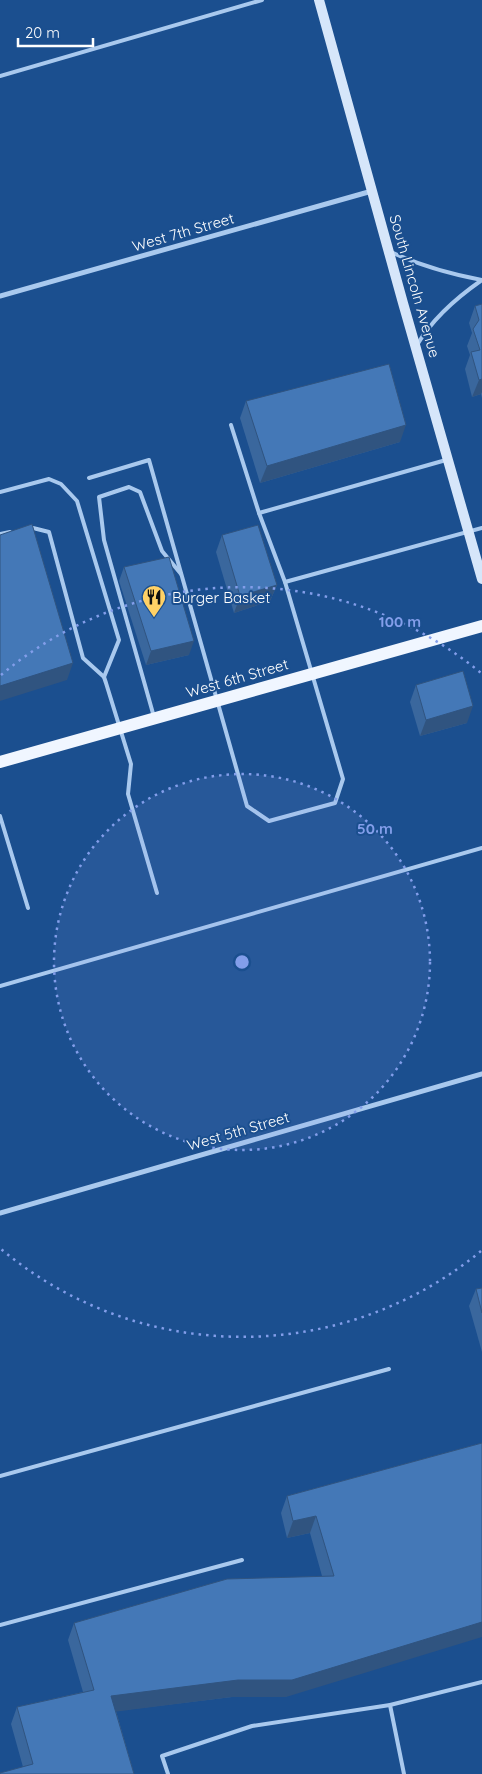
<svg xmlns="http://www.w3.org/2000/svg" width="482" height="1774" viewBox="0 0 482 1774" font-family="Quicksand,sans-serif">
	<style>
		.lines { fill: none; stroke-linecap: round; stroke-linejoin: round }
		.service { stroke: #a9c9ee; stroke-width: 4 }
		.minor { stroke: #a9c9ee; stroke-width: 5 }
		.secondary { stroke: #d6e6fa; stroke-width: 10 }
		.primary { stroke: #f0f6ff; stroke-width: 12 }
		.wall { fill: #3a679d }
		.shaded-wall { fill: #305480 }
		.building { fill: #4478b7; stroke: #305480 }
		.ring { fill: none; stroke: #839eea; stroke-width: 2.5; stroke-dasharray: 2.5 5 }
		.labels { text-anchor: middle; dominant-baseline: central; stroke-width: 4; stroke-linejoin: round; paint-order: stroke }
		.street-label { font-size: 15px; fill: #fff; stroke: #1b4f8f }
		.poi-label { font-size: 15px; fill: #fff; stroke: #1b4f8f; text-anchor: start }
		.centre { fill: #839eea; stroke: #1b4f8f; stroke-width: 2.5 }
		.ring-label { font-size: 15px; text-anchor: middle; font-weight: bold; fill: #839eea; stroke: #1b4f8f; stroke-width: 4; stroke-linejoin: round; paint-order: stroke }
	</style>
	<rect width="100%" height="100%" fill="#1b4f8f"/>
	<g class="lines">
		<g class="service">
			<path d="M0,76L262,0"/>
			<path d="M391,252C421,266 450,274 482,280"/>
			<path d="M417,345C433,318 456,298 482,280"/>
			<path d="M89,478L149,460L247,806L269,821L335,803L343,779L285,582L259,513L231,425"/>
			<path d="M0,492L49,479L61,484L77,501L119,640L104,677"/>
			<path d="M259,513L446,460"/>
			<path d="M29,529L33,528L49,532L83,658L104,677L106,683L131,764L128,794L157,893"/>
			<path d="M0,534L10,532"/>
			<path d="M285,582L482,528"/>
			<path d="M154,717L104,540L99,497L129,487L140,492L162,551L181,574"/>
			<path d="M0,816L28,908"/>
			<path d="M0,986L482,848"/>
			<path d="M0,1476L389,1369"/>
			<path d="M0,1625L242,1560"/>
			<path d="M390,1705L404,1774"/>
			<path d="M168,1774L162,1756L252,1726L390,1705L482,1682"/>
		</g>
		<g class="minor">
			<path d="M0,296L372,191"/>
			<path d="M0,1213L482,1074"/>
		</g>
		<path class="secondary" d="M319,0L403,303L482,579"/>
		<path class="primary" d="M0,762L482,626"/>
	</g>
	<g class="wall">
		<path d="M482,304V398L481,394L472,397L465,369L470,355L467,346L472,333L469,323L475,306Z"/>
		<path d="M246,401L400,442L260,483L240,418Z"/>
		<path d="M222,535L277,585L270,601L234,613L216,552Z"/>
		<path d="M124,567L189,655L146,665L119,581Z"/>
		<path d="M416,685L467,723L420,736L410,702Z"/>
		<path d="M482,1288V1352L469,1306L476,1289Z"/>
		<path d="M482,1443L286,1697H232L116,1711L134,1774L23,1767L11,1724L17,1707L83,1692L68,1640L74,1623L322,1576L310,1533L287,1538L281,1513L287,1496Z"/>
	</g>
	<g class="shaded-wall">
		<path d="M482,379V392L481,394L472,397L479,380Z"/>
		<path d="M406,425L400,442L260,483L267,466Z"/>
		<path d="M277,585L270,601L234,613L240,596Z"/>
		<path d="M194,641L189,655L146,665L151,651Z"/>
		<path d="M73,663L67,680L0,701V686Z"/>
		<path d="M473,706L467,723L420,736L426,720Z"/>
		<path d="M316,1516L310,1533L287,1538L293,1521Z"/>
		<path d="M482,1622V1637L286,1697H232L105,1713L111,1696Z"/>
	</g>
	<g class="building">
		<path d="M482,304V379L479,380L471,352L480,350L473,329L479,320L475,306Z"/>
		<path d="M389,364L406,425L267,466L246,401Z"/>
		<path d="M32,524L73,663L0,686V535Z"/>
		<path d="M258,525L277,585L240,596L222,535Z"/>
		<path d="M169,557L194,641L151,651L124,567Z"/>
		<path d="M463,671L473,706L426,720L416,685Z"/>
		<path d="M482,1288V1313L476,1289Z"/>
		<path d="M482,1443V1622L292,1680H238L111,1696L134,1774H0V1773L33,1764L17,1707L94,1690L74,1623L227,1579L334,1576L316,1516L293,1521L287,1496Z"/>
	</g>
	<circle cx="242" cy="962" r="188" fill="#839eea" fill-opacity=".12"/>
	<g class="ring">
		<circle cx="242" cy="962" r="188"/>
		<path d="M481 1251A375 375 0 0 1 1 1249M1 675A375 375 0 0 1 481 673"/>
	</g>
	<defs>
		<g id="restaurant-pin" transform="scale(1.25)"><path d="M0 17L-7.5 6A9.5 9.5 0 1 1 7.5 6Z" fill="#ffd166" stroke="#1b4f8f"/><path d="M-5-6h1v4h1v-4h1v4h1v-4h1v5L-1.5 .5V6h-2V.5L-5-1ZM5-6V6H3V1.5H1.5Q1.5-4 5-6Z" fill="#111"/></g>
	</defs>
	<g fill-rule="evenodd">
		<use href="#restaurant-pin" x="154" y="597"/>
	</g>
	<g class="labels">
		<g class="street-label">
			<text transform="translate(183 232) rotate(-16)">West 7th Street</text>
			<text transform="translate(415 286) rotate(74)">South Lincoln Avenue</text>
			<text transform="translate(237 678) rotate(-16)">West 6th Street</text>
			<text transform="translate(238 1131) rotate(-16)">West 5th Street</text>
		</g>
		<g class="poi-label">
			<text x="172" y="597">Burger Basket</text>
		</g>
	</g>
	<circle cx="242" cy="962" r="8" class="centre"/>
	<g class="ring-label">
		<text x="400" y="627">100 m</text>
		<text x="375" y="834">50 m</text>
	</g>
	<path d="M18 38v8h75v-8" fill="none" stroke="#ffffff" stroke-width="2.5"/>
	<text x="25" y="38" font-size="15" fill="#ffffff" stroke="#1b4f8f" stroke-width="4" paint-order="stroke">20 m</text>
</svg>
